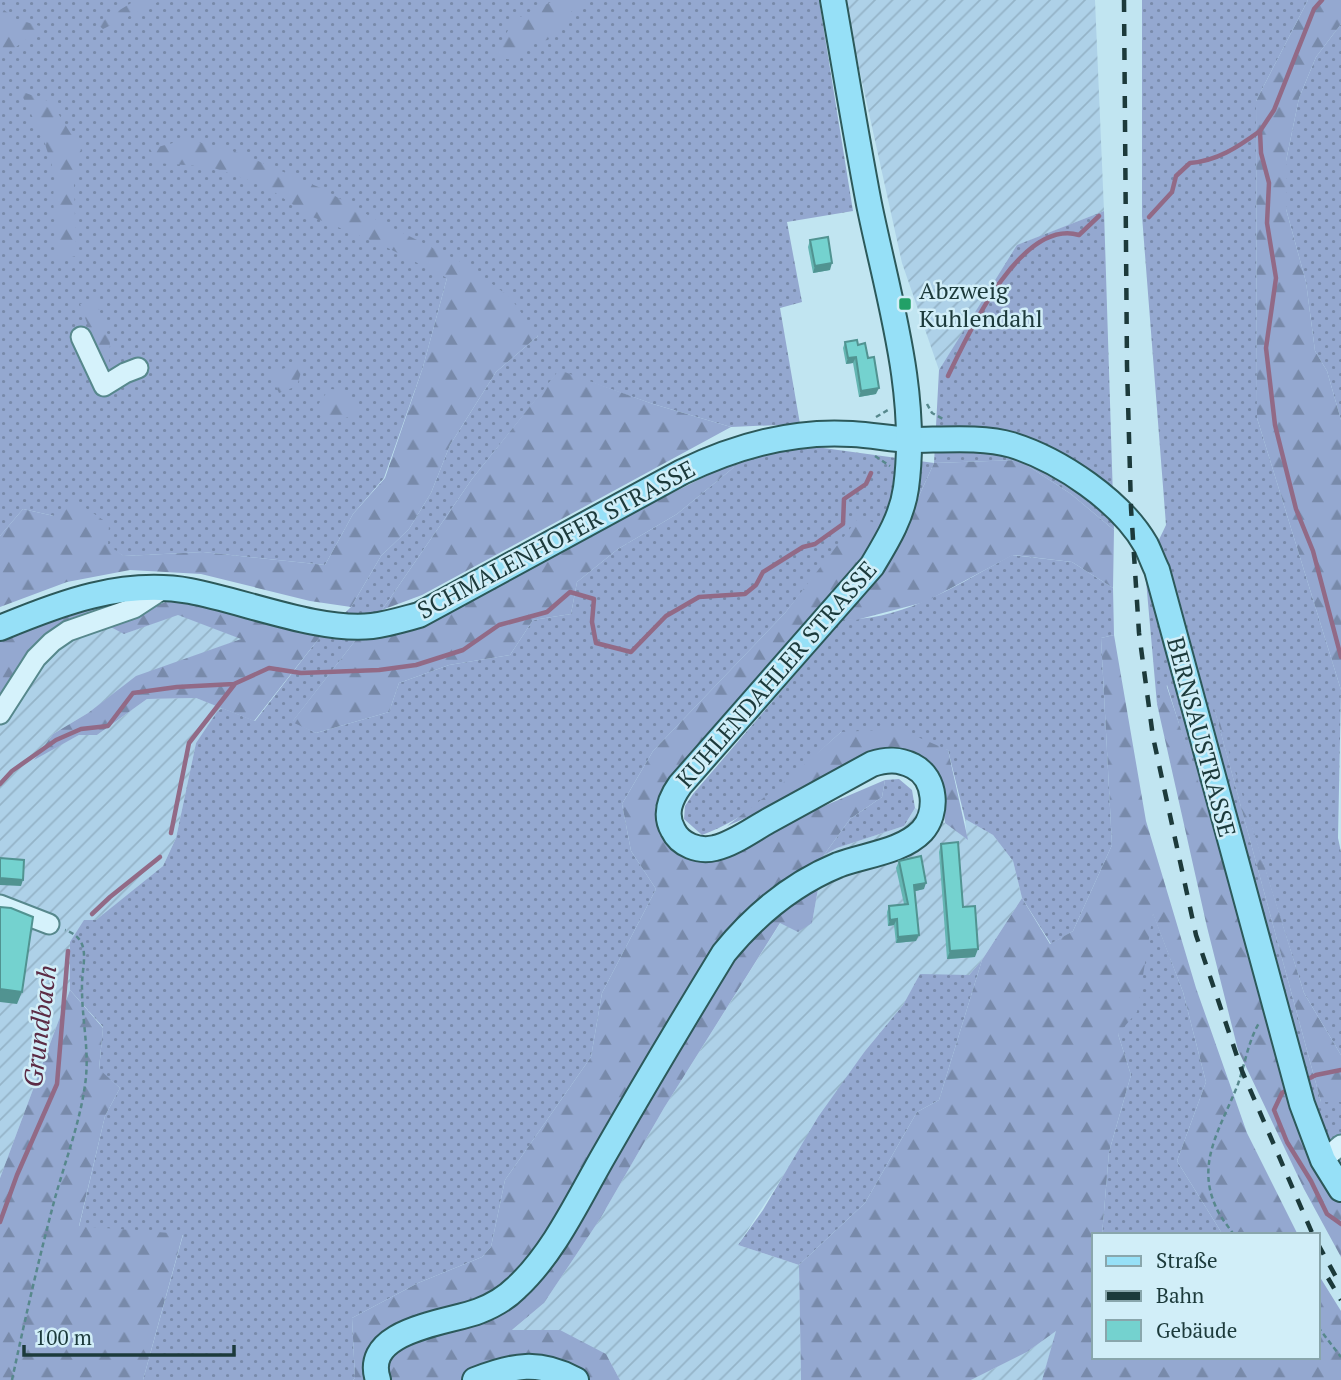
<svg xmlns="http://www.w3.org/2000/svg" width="1341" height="1380" viewBox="0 0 1341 1380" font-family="'PT Serif',serif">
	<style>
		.farmland { fill: url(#farmland-furrows) }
		.grass { fill: url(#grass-dots) }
		.forest { fill: url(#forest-firs) }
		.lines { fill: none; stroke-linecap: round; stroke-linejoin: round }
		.stream { stroke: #926a86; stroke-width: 4.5 }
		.minor-casing { stroke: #57888c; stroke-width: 23 }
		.major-casing { stroke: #2c595a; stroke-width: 28 }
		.path { stroke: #57888c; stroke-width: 2.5; stroke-dasharray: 5 3.5; stroke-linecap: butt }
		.minor { stroke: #d5f2fb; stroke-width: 19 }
		.major { stroke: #96e0f7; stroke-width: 24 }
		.rail { stroke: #1c3a3b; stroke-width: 4.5; stroke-dasharray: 12 12; stroke-linecap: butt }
		.wall { fill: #64b5b2 }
		.shaded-wall { fill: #519391 }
		.building { fill: #74d2cf; stroke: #519391; stroke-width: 2 }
		.poi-dot { fill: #22a067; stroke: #d1eef8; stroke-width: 2.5 }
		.labels { text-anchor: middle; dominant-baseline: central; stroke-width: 5; stroke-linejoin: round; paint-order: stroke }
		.poi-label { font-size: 24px; fill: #1c3a3b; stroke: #d1eef8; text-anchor: start }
		.street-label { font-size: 24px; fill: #1c3a3b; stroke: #d1eef8 }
		.water-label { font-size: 26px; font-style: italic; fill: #5c2b44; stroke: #d1eef8 }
	</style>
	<defs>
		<pattern id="farmland-furrows" width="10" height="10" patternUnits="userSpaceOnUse" patternTransform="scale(1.75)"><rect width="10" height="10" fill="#aed1e8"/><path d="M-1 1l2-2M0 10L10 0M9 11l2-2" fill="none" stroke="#95b4c8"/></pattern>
		<pattern id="grass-dots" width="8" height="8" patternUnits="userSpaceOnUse" patternTransform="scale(1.75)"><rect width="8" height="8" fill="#94a8d0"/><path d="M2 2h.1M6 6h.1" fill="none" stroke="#788aaa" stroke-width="1.8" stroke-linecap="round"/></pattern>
		<pattern id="forest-firs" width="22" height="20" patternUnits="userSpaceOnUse" patternTransform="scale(1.75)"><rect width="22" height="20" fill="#94a8d0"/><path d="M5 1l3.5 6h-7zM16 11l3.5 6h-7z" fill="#788aaa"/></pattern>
	</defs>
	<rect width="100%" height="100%" fill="#c1e5f1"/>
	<g class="farmland">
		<path d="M844,0H1095L1104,211L1018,245L939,370L902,263Z"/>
		<path d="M114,605L124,634L178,614L242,639L136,677L88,713L53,734L36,758L79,735H97L147,699L196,698L222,708L196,743L176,838L163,866L70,942V990L0,1178V699L44,635Z"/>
		<path d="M915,808L945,823L967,839L965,819L993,835L1013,861L1022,898L982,960L969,975H920L903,1005L865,1051L738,1245L799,1265L801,1380H620L606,1354L511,1331L544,1303L600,1219L664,1108L781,922L812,923L824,855L837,848L904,826Z"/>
		<path d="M1057,1330L1042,1380H971L1027,1352Z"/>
	</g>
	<g class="grass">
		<path d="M0,0H819L853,211L787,222L802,302L780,308L800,424L731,427L653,404L559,371L472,479L382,610L358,637L293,721L316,733L389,712L399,683L449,665L510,655L533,620L571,614L577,582L618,549L677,514L750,454L785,447H816L934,463L939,370L1017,245L1104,211L1114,530L1071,494L1019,460L934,463L919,496L906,535L817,573L785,613L653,751L622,804L631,851L656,889L602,993L591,1057L505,1180L491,1247L482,1257L418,1283L352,1318L355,1378L353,1380H143L183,1235L79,1227L105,1116L120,1088L99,1070L103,1027L70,990V942L84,920H96L163,866L176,838L196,743L217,712L222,708L255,721L320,637L351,607L381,556L409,529L431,493L450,445L496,372L538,336L447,278L423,367L384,478L353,514L325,565L203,552L124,556L54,516L23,509L0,536Z"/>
		<path d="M1142,0H1308L1256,101L1257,418L1341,690L1338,838L1341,852V1055L1304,993L1214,707L1321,1102H1341V1189L1313,1160L1167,685L1157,704L1145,569L1166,525L1142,216Z"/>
		<path d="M1341,24V420L1327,371L1315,351L1306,282L1286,209V161L1299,98L1316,57Z"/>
		<path d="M1012,555L1072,562L1113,588L1114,635L1101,638L1112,845L1073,931L1051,944L1022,898L1013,861L993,835L965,819L948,750L841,732C799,770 755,816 702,835L684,819L685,806L693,794L843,619C902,622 962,582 1012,555Z"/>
		<path d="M899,779L912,790L915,808L904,826L837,848L824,855L850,819L882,797L885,780Z"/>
		<path d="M1153,913L1183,992L1206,1082L1177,1161L1223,1235H1102L1109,1152L1131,1075L1118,1034Z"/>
		<path d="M982,960L939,1100L917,1112L865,1203L799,1265L738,1245L763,1210L818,1117L865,1051L903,1005L920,974L969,975Z"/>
	</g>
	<g class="forest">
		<path d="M136,0H162L103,29L97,24Z"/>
		<path d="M555,0H588L571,12L548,40L531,42L513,60L492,57L499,50L512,21Z"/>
		<path d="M1308,0H1341V24L1316,57L1299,98L1286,161V209L1306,282L1315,351L1327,371L1341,420V690L1257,418L1256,101Z"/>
		<path d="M0,7L16,19L43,27L12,50L0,56Z"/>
		<path d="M20,91L51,102L81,150L74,183L76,256L58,260L53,199L55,175L44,141Z"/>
		<path d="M188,139L242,154L323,189L373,218L463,263L510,297L538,336L496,372L450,445L431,493L409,529L381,556L351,607L310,601L201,574L130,570L67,582L0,607V536L23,509L54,516L71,498L109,524L108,545L124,556L203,552L325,565L353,514L385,478L423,367L447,278L380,244L310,216L265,186L211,167L158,163L150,149Z"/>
		<path d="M96,300L110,342L108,380L80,304Z"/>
		<path d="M304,362L297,386L279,393L270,373Z"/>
		<path d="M559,370L653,404L731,427L422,595L382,610L472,479Z"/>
		<path d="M329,389L343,390L359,414L335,421L315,409Z"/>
		<path d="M750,454L677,514L618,549L577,582L571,614L533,620L510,655L449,665L399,683L389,712L316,733L292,722L358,637L548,555Z"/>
		<path d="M1019,460L1071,494L1114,530L1113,588L1072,562L1013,555L925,602L856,620L811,618L671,778L655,807L662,837L688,859L724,856L782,824L885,780L882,797L850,819L824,855L812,923L798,932L780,923L664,1108L600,1219L544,1303L512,1330H560L606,1354L620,1380H353L355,1378L352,1318L418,1283L482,1257L491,1247L505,1180L591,1057L602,993L656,889L631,851L622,804L653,751L785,613L859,517L906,535L919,496L934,463Z"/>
		<path d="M173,599L261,618L320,637L254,721L196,698L147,699L97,735H79L34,760L53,734L88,713L136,676L241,639L178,615L124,634L107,625Z"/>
		<path d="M107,602L114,605L44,635L0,699V640L44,621Z"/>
		<path d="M1114,635L1146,821L1196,988L1247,1133L1298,1235H1223L1177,1161L1206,1082L1183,992L1153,914L1137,1012L1118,1034L1131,1075L1109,1152L1102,1235H1094V1275L1092,1288L1094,1287V1357H1318V1274L1341,1311V1380H1042L1056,1331L1027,1352L971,1380H801L799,1265L865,1203L917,1112L939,1100L982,960L1022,898L1050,944L1073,931L1112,845L1101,638Z"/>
		<path d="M1206,678L1304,993L1341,1055V1102H1321Z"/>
		<path d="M1166,684L1232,885L1341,1189V1257L1304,1189L1238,1050L1207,927L1157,704Z"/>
		<path d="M899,729L948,750L968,840L945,823L942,795L897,753L727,826L788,779L841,732Z"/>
		<path d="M70,990L103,1028L99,1069L120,1088L105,1116L79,1226L183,1234L143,1380H0V1178Z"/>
	</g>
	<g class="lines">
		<g class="stream">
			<path d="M1322,0L1314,9L1274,110L1260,131L1261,153L1269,183L1267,223L1276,278L1266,348L1275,425L1296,509L1313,551L1341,657"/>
			<path d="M1149,217L1172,192L1176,176L1190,163C1217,161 1238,147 1260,131"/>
			<path d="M948,376C968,334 1021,218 1079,235L1099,216"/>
			<path d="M0,784L12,771L56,740L81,729L108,726L133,693L177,687L234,684L269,668L301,673L379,670L416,665L463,650L499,625L547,612L570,592L594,599L592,622L596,643L631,652L666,616L680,608L699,597L745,594L756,585L763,572L803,547L815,544L843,524L844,499L866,484L871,473"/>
			<path d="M171,833L189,743L234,685"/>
			<path d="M92,914L110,897L160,857"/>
			<path d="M1306,1080L1316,1075L1341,1070"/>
			<path d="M1289,1089L1282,1093L1274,1110L1287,1142L1311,1181L1327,1214L1341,1224"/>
			<path d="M0,1222L17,1175L57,1084L68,951"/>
		</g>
		<g class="minor-casing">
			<g id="minor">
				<path d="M81,337L104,386L125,373L138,368"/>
				<path d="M0,714L36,658L52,642L68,631L134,608L163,589"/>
				<path d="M0,905L49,924"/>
				<path d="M1323,1160L1341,1145"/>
			</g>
		</g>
		<g class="major-casing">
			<g id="major">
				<path d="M0,628C60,603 123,579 190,591C244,601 319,632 372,626C388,624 404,619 419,615L682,472C736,446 792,430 852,434C872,435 891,439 911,440C941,440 983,436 1012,445C1060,460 1121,501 1146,545C1150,553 1153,562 1157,570L1302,1104L1323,1160L1341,1189"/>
				<path d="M378,1380C361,1329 449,1323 479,1311C492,1306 506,1298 516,1288C554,1253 578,1200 604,1155C643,1087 683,1020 724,953C755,915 792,884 838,865C864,855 902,852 922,831C938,814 937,778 913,766C899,759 887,759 872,764C837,783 802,802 768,821C752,830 733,844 715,848C699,852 680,845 673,830C664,814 670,799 680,785L872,566C887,541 902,517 906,488C919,393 888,297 869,204C856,136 845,68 833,0"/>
				<path d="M475,1380C513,1365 539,1360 576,1380"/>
			</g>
		</g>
		<g class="path">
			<path d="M927,404L932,413L945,420"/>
			<path d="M876,417L888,410"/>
			<path d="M875,456L890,466"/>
			<path d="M1234,1235C1228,1226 1220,1217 1216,1207C1195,1162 1222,1126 1238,1084C1245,1064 1248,1042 1259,1023"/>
			<path d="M1318,1327L1341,1357"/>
			<path d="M12,1380C25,1319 39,1258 55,1198C65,1162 80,1122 85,1085C90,1052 82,1022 82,989C81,965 94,940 65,930"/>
		</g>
		<use href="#minor" class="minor"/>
		<use href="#major" class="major"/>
		<g class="rail">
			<path d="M1124,0L1127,366L1131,508L1139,633L1153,737L1196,935L1242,1071L1313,1235"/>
			<path d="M1318,1244L1341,1286"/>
			<path d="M1328,1278L1341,1300"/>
		</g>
	</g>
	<g class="wall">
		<path d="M810,240L830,270L813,273L808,247Z"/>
		<path d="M845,342L858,345L876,394L859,397L853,363L846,364L843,348Z"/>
		<path d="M941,844L975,957L947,959L939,852Z"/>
		<path d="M899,861L924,889L915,891L916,941L896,943L894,925L888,926L887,912L889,906L904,904L896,868Z"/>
	</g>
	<g class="shaded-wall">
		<path d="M832,263L830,270L813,273L815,266Z"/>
		<path d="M856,357L853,363L846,364L848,358Z"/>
		<path d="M879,388L876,394L859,397L861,391Z"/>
		<path d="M0,878L23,880L21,886L0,885Z"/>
		<path d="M926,883L924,889L912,892L914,885Z"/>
		<path d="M897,919L894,925L888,926L890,920Z"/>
		<path d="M919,935L916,941L896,943L898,937Z"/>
		<path d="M978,949L975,957L947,959L950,951Z"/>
		<path d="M0,989L22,992L17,1004L0,1002Z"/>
	</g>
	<g class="building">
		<path d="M828,237L832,263L815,266L810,240Z"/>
		<path d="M857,340L858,345L865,343L868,358L874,357L879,388L861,391L856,357L848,358L845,342Z"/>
		<path d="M958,842L963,907L975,906L978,949L950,951L941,844Z"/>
		<path d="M921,856L926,883L914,885L919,935L898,937L897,919L890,920L889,906L908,904L899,861Z"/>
		<path d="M0,858L24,860L23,880L0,878Z"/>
		<path d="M0,907L11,908L33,917L22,992L0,989Z"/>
	</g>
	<rect class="poi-dot" x="898" y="297" width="14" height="14" rx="3.5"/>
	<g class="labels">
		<g class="poi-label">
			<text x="919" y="290">Abzweig<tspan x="919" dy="28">Kuhlendahl</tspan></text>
		</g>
		<g class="street-label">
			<text transform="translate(556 539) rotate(-28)">SCHMALENHOFER STRASSE</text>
			<text transform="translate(776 674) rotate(-49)">KUHLENDAHLER STRASSE</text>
			<text transform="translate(1202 737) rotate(75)">BERNSAUSTRASSE</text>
		</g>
		<g class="water-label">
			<text transform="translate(39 1026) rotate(-83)">Grundbach</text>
		</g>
	</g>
	<rect x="1092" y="1233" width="228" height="126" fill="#d1eef8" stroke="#89a6ac" stroke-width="2"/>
	<rect x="1106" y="1256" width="35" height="10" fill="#96e0f7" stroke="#89a6ac" stroke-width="2"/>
	<text x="1156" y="1268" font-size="21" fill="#1c3a3b">Straße</text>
	<rect x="1106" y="1291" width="35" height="10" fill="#1c3a3b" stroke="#89a6ac" stroke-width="2"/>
	<text x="1156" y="1303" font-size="21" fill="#1c3a3b">Bahn</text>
	<rect x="1106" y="1320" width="35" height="21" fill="#74d2cf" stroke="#89a6ac" stroke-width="2"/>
	<text x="1156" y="1338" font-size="21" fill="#1c3a3b">Gebäude</text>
	<path d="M24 1345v10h210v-10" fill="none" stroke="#1c3a3b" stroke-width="3.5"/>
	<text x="35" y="1345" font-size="21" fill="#1c3a3b" stroke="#d1eef8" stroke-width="5" paint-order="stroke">100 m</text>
</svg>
